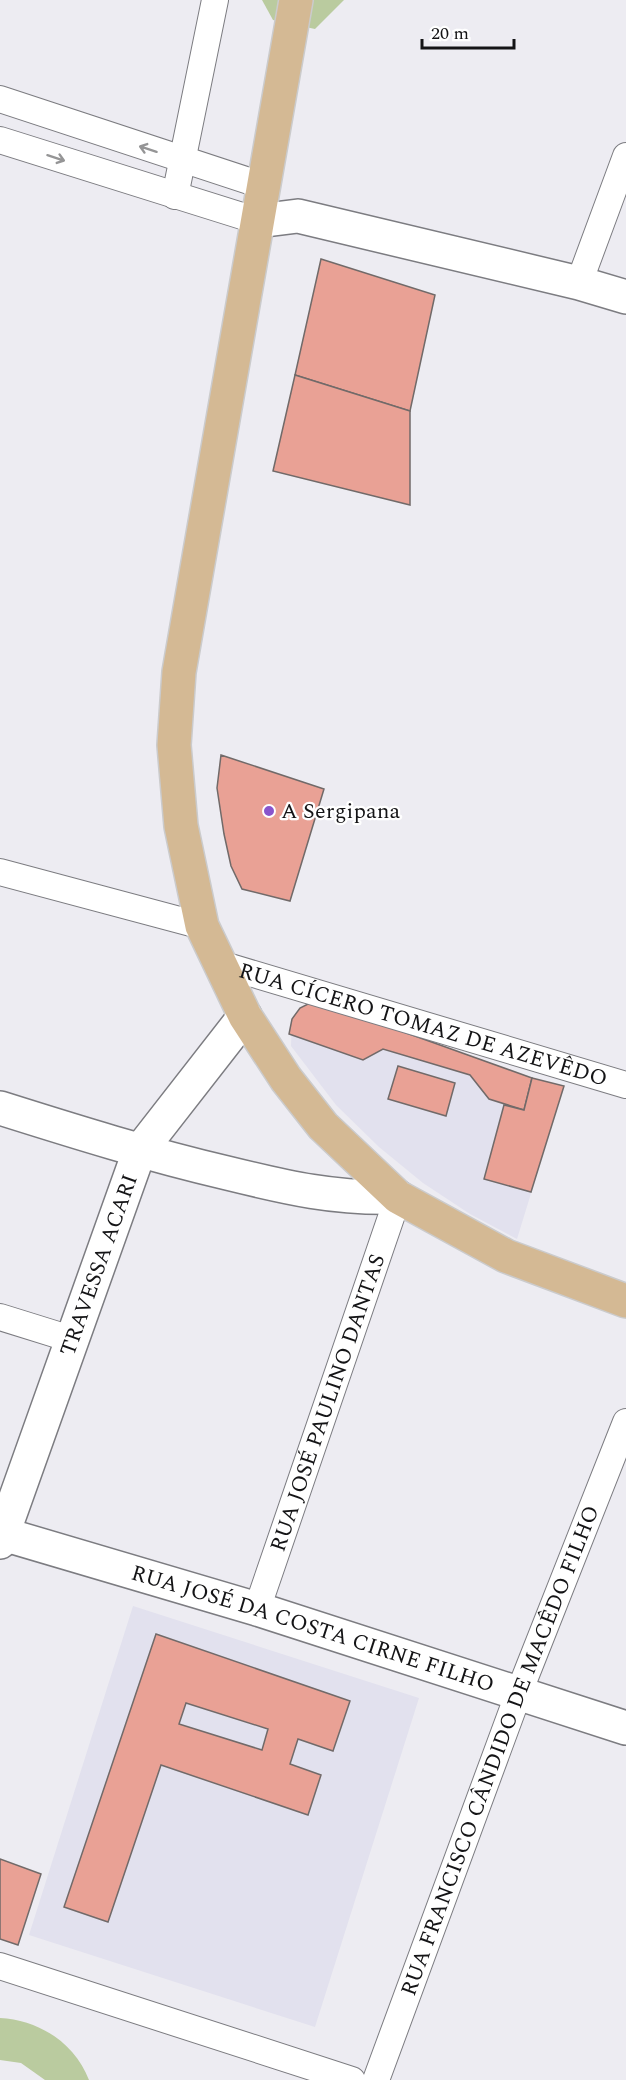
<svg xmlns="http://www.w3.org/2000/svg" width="626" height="2080" viewBox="0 0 626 2080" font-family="Spectral,serif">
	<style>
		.built { fill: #e2e1ee }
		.green { fill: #bacb9f }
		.building { fill: #e9a195; stroke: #716a69; stroke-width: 1.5; fill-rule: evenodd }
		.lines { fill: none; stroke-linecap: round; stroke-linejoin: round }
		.minor-casing { stroke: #7c7c81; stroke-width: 28 }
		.tertiary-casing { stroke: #7c7c81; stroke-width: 36 }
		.primary-casing { stroke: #cbcbcc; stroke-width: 36 }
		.minor { stroke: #fff; stroke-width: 26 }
		.tertiary { stroke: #fff; stroke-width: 33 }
		.primary { stroke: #d4b994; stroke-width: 33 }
		.oneway { stroke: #959596 }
		.poi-dot { fill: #8855cd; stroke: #fff; stroke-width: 2 }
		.labels { text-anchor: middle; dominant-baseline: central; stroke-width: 4.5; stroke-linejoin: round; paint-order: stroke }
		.poi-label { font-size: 22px; fill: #141416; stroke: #fff; text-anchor: start }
		.street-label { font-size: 22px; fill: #141416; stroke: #fff }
	</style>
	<rect width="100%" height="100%" fill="#edecf2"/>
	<g class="built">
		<path d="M312,1002H320L532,1078L564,1086L517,1239L470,1214L423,1183L379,1147L336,1105L291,1046L292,1019L300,1008Z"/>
		<path d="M133,1606L419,1698L315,2027L29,1935Z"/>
	</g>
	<g class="green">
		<path d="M262,0H344L315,29L273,20Z"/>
		<path d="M0,2018C39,2020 75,2043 89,2080H45L21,2063L0,2060Z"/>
	</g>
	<g class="building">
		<path d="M321,259L435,295L410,411L295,375Z"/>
		<path d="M295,375L410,411V505L273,471Z"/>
		<path d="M221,755L324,789L290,901L242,889L231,866L224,834L217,788Z"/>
		<path d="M312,1002H320L532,1078L524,1110L489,1099L470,1075L383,1049L363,1060L289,1034L292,1019L300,1008Z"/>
		<path d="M398,1066L455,1083L446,1116L388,1099Z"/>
		<path d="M532,1078L564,1086L531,1192L484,1179L504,1105L524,1110Z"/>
		<path d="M156,1634L350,1701L333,1751L298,1739L290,1764L321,1775L308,1815L161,1765L108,1922L64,1907ZM186,1703L268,1729L262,1750L179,1724Z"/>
		<path d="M0,1859L41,1874L18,1945L0,1939Z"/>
	</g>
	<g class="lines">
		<g class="minor-casing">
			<g id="minor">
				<path d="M0,99L264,186"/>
				<path d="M0,140L258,221"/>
				<path d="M175,196L215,0"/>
				<path d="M579,283L626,156"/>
				<path d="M0,872L202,926"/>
				<path id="s1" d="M220,964L626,1085"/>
				<path d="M0,1317L74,1340"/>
				<path id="s2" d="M257,1609L398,1197"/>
				<path d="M0,1966L352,2080"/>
				<path id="s3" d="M376,2080L518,1695L626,1422"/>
			</g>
		</g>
		<g class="tertiary-casing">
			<g id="tertiary">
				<path d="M258,221L298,216L579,283L626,297"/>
				<path d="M0,1108C76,1132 150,1155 227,1173C288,1188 335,1199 398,1197"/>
				<path id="s4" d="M3,1534L257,1609L626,1728"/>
				<path id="s5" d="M0,1542L139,1152L245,1016"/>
			</g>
		</g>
		<g class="primary-casing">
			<path id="primary" d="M296,0L179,672L174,745L181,826L202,926L245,1016L286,1079L323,1126L398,1197L506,1256L626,1301"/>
		</g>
		<use href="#minor" class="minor"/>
		<use href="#tertiary" class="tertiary"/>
		<use href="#primary" class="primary"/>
	</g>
	<defs><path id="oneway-shaft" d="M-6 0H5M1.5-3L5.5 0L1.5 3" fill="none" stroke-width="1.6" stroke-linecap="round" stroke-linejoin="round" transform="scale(1.5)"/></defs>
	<g class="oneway">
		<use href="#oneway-shaft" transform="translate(148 149) rotate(-162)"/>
		<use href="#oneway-shaft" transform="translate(56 158) rotate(18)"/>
	</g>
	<circle class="poi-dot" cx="269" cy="811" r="6"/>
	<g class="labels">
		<g class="poi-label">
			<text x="281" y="811">A Sergipana</text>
		</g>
		<g class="street-label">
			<text stroke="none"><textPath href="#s1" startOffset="212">RUA CÍCERO TOMAZ DE AZEVÊDO</textPath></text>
			<text stroke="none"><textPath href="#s5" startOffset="294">TRAVESSA ACARI</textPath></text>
			<text stroke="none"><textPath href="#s2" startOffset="218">RUA JOSÉ PAULINO DANTAS</textPath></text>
			<text stroke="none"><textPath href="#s4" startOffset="324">RUA JOSÉ DA COSTA CIRNE FILHO</textPath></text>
			<text stroke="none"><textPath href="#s3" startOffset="352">RUA FRANCISCO CÂNDIDO DE MACÊDO FILHO</textPath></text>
		</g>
	</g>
	<path d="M422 39v9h92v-9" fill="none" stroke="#141416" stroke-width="3"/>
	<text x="431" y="39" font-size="18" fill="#141416" stroke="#ffffff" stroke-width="4.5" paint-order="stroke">20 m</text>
</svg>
